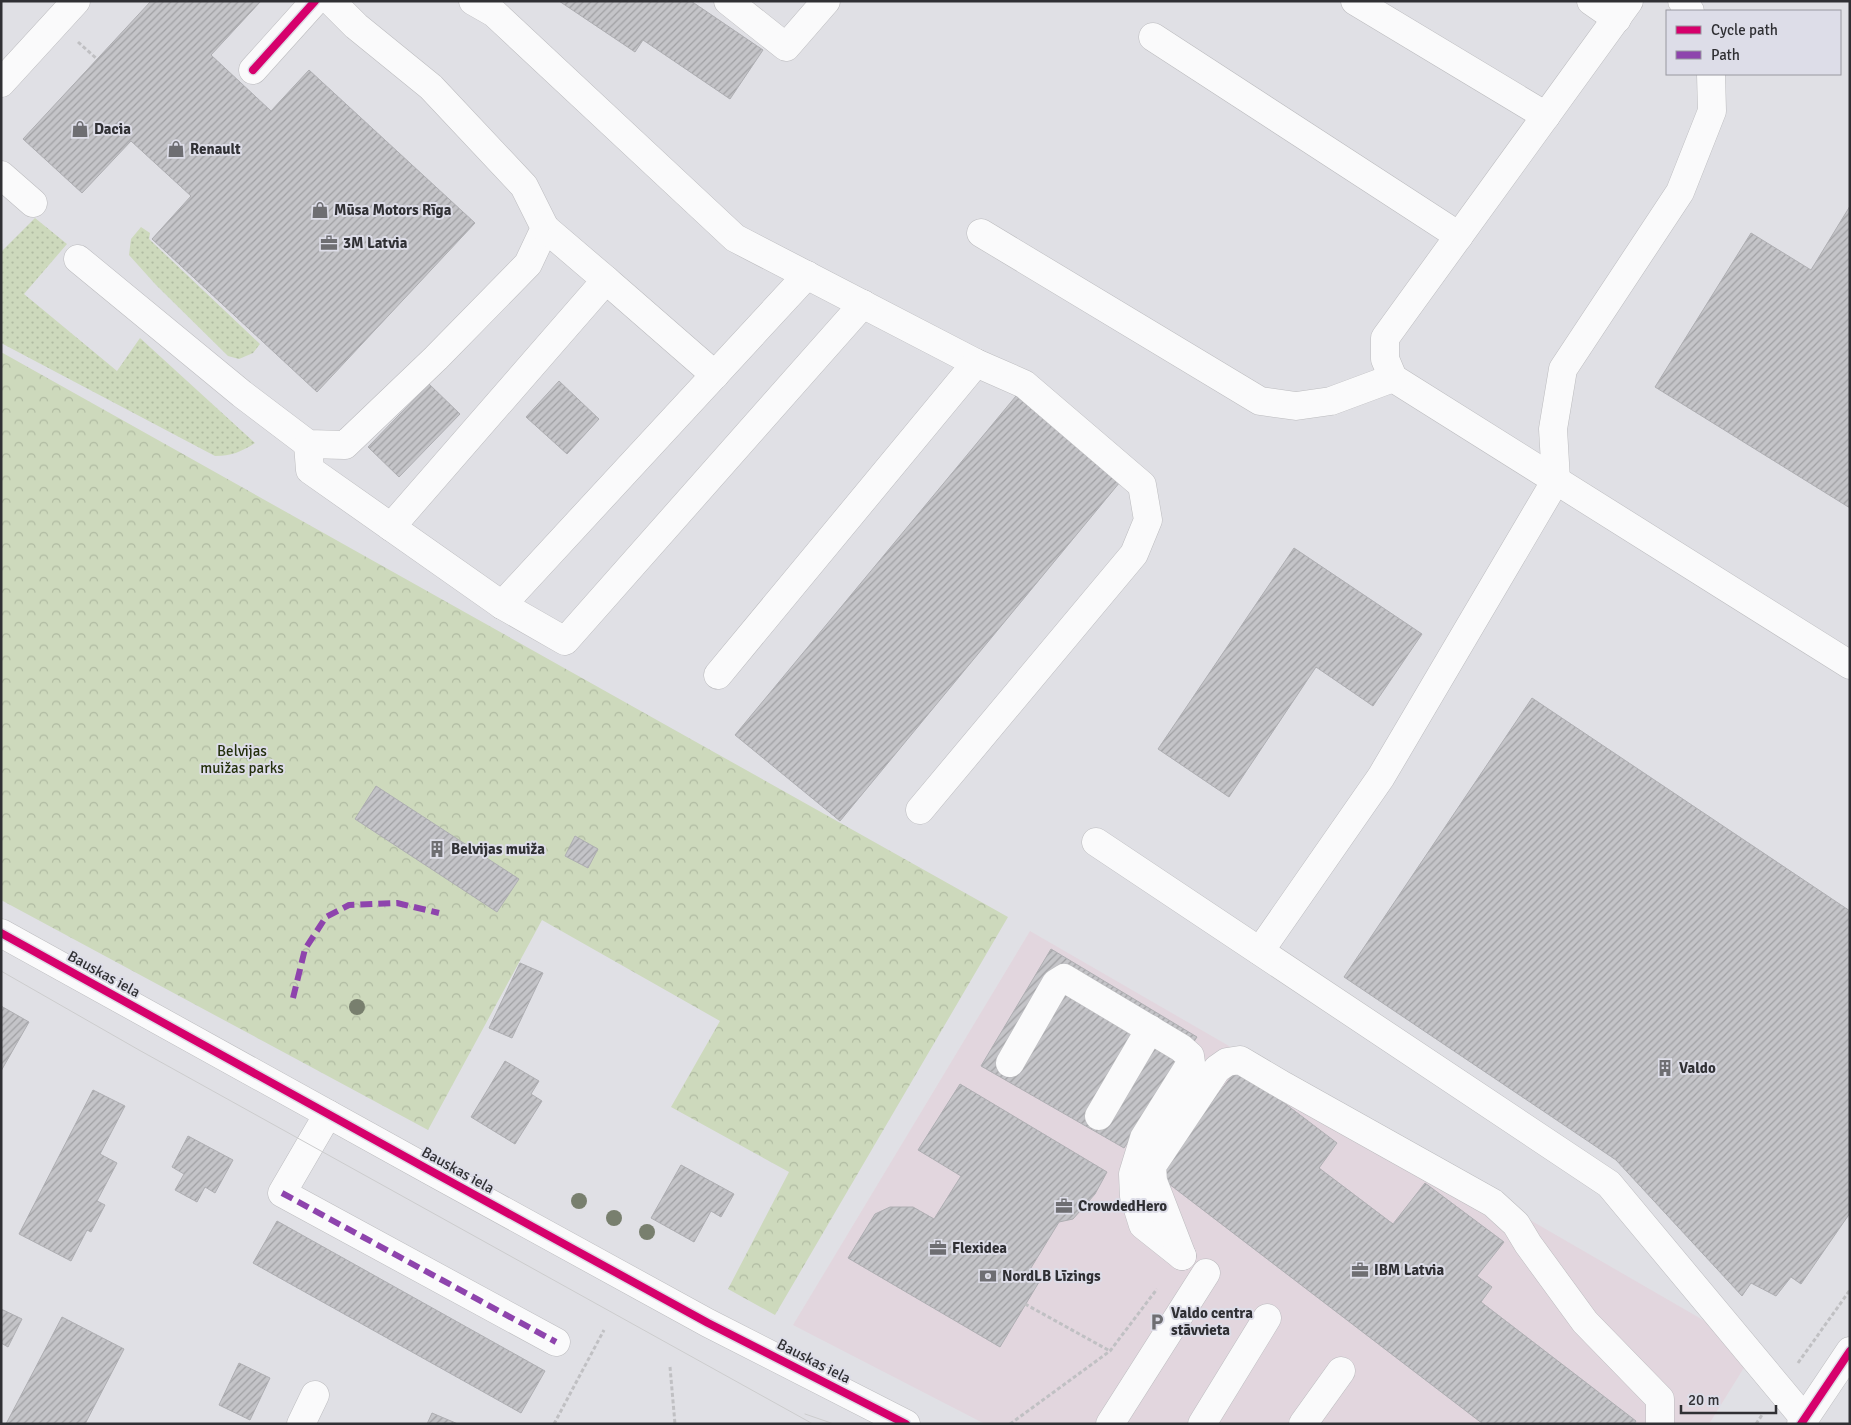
<svg xmlns="http://www.w3.org/2000/svg" width="1851" height="1425" viewBox="0 0 1851 1425" font-family="Signika,sans-serif">
	<style>
		.commercial { fill: #e2d6de }
		.grass { fill: url(#grass-dots) }
		.park { fill: url(#park-crowns) }
		.building { fill: url(#building-hatch); stroke: #aeaeb2 }
		.lines { fill: none; stroke-linecap: round; stroke-linejoin: round }
		.minor-casing { stroke: #bcbcbf; stroke-width: 29 }
		.path { stroke: #c0c0c3; stroke-width: 3; stroke-dasharray: 4 2.5; stroke-linecap: butt }
		.minor { stroke: #fafafb; stroke-width: 28 }
		.tram { stroke: #cccccd; stroke-width: 1 }
		.quiet { stroke: #8e44ad; stroke-width: 6; stroke-dasharray: 12 6; stroke-linecap: butt }
		.cycleway-casing { stroke: #dddde8; stroke-width: 11 }
		.cycleway { stroke: #d6006c; stroke-width: 8 }
		.tree { fill: #787f6e }
		.labels { text-anchor: middle; dominant-baseline: central; stroke-width: 4; stroke-linejoin: round; paint-order: stroke }
		.poi-label { font-size: 15px; font-weight: bold; fill: #303034; stroke: #dddde8; text-anchor: start }
		.park-label { font-size: 15px; fill: #232f0c; stroke: #dddde8 }
		.street-label { font-size: 15px; fill: #303034; stroke: #dddde8 }
	</style>
	<defs>
		<pattern id="grass-dots" width="8" height="8" patternUnits="userSpaceOnUse" patternTransform="scale(1.25)"><rect width="8" height="8" fill="#cdd9bc"/><path d="M2 2h.1M6 6h.1" fill="none" stroke="#b0bba2" stroke-width="1.8" stroke-linecap="round"/></pattern>
		<pattern id="park-crowns" width="20" height="18" patternUnits="userSpaceOnUse" patternTransform="scale(1.25)"><rect width="20" height="18" fill="#cdd9bc"/><path d="M2 6a3 3 0 1 1 6 0M12 15a3 3 0 1 1 6 0" fill="none" stroke="#b0bba2"/></pattern>
		<pattern id="building-hatch" width="6" height="6" patternUnits="userSpaceOnUse" patternTransform="scale(1.25)"><rect width="6" height="6" fill="#c4c4c8"/><path d="M-1 1l2-2M0 6l6-6M5 7l2-2" fill="none" stroke="#a0a0a3"/></pattern>
	</defs>
	<rect width="100%" height="100%" fill="#e0e0e5"/>
	<path class="commercial" d="M1030,931L1755,1350L1709,1424H985L793,1325Z"/>
	<g class="grass">
		<path d="M35,218L67,244L24,294L117,371L140,338L255,443C241,452 231,456 215,456L1,343V252Z"/>
		<path d="M141,227L150,233L149,239L260,344L253,353L239,359L228,356L156,285L129,255L131,239Z"/>
	</g>
	<path class="park" d="M1,352L1008,917L775,1315L728,1289L789,1172L671,1107L720,1021L542,920L428,1130L1,900Z"/>
	<g class="building">
		<path d="M151,1H261L211,55L271,111L309,70L475,223L317,392L152,239L191,196L131,141L82,193L23,139Z"/>
		<path d="M559,1H691L763,50L730,99L643,40L635,52Z"/>
		<path d="M1850,206V508L1655,387L1751,233L1811,270Z"/>
		<path d="M559,381L599,419L567,454L526,417Z"/>
		<path d="M429,384L460,414L399,477L368,447Z"/>
		<path d="M1016,396L1120,482L840,821L735,735Z"/>
		<path d="M1294,548L1422,634L1373,706L1316,667L1229,797L1158,749Z"/>
		<path d="M1532,698L1850,911V1213L1801,1284L1791,1277L1776,1296L1751,1283L1742,1296L1616,1160L1344,977Z"/>
		<path d="M376,786L519,879L497,912L355,819Z"/>
		<path d="M575,836L598,849L588,868L565,856Z"/>
		<path d="M1051,949L1197,1037L1124,1148L981,1066Z"/>
		<path d="M520,963L543,973L512,1038L489,1028Z"/>
		<path d="M1,1006L29,1022L1,1071Z"/>
		<path d="M505,1061L539,1081L531,1094L542,1101L515,1144L471,1117Z"/>
		<path d="M1238,1068L1337,1143L1319,1168L1393,1224L1425,1183L1504,1242L1477,1276L1492,1287L1481,1302L1636,1421L1634,1424H1483L1156,1174Z"/>
		<path d="M960,1084L1107,1172L1095,1194L1073,1219L1059,1222L1026,1276L1039,1282L1000,1347L848,1258L875,1214L890,1207H913L934,1219L961,1176L918,1150Z"/>
		<path d="M93,1090L125,1106L100,1154L117,1163L97,1201L105,1205L91,1232L87,1230L71,1261L19,1234Z"/>
		<path d="M188,1136L233,1160L215,1193L205,1187L197,1202L175,1190L184,1174L172,1167Z"/>
		<path d="M681,1165L734,1194L721,1217L711,1211L694,1242L651,1218Z"/>
		<path d="M277,1221L545,1371L521,1413L253,1263Z"/>
		<path d="M1,1309L22,1319L8,1347L1,1343Z"/>
		<path d="M62,1317L124,1349L85,1424H6Z"/>
		<path d="M239,1363L270,1378L250,1420L219,1405Z"/>
		<path d="M432,1413L458,1424H427Z"/>
	</g>
	<g class="lines">
		<g class="minor-casing">
			<g id="minor">
				<path d="M473,1L494,13L735,238L976,363L1024,384L1142,485L1148,520L1134,554L920,810"/>
				<path d="M728,1L786,47L826,1"/>
				<path d="M1355,1L1546,116"/>
				<path d="M1591,1L1617,19"/>
				<path d="M1629,1L1385,338V359L1393,378L1850,665"/>
				<path d="M1682,1L1690,11"/>
				<path d="M1153,37L1459,236"/>
				<path d="M253,70L315,1"/>
				<path d="M1,83L76,1"/>
				<path d="M1,175L33,203"/>
				<path d="M981,233L1260,401L1296,406L1331,401L1393,378"/>
				<path d="M78,259L242,394L308,444L345,445L436,358L528,264L545,228L524,186L431,87L356,26L331,1"/>
				<path d="M606,280L715,375"/>
				<path d="M308,444L310,470L502,605L565,641L863,304"/>
				<path d="M391,527L606,280L545,228"/>
				<path d="M502,605L807,275"/>
				<path d="M718,675L976,363"/>
				<path d="M1096,842L1609,1184L1804,1418"/>
				<path d="M1,933L431,1171L708,1323L906,1424"/>
				<path d="M1260,951L1381,777L1556,480L1553,429L1563,369L1680,192L1712,111L1711,74"/>
				<path d="M1010,1063L1056,983L1064,978L1181,1048L1190,1056L1191,1063L1144,1138L1133,1174L1134,1196L1143,1225L1182,1256"/>
				<path d="M328,1114L282,1193L556,1342"/>
				<path d="M1099,1116L1150,1029"/>
				<path d="M1182,1256L1153,1181L1152,1166L1217,1069L1227,1062L1240,1060L1284,1086L1493,1203L1516,1224L1528,1244L1585,1322L1660,1399V1424"/>
				<path d="M301,1424L315,1395"/>
				<path d="M1110,1424L1206,1273"/>
				<path d="M1202,1424L1267,1318"/>
				<path d="M1303,1424L1341,1371"/>
				<path d="M1801,1424L1850,1351"/>
			</g>
		</g>
		<g class="path">
			<path d="M78,42L97,59"/>
			<path d="M1025,1304L1110,1351"/>
			<path d="M1798,1363L1850,1290"/>
			<path d="M670,1367L675,1424"/>
			<path d="M554,1424L604,1330"/>
			<path d="M1010,1424L1110,1351L1157,1289"/>
			<path d="M1756,1424L1762,1415"/>
		</g>
		<use href="#minor" class="minor"/>
		<g class="tram">
			<path d="M1,971L139,1050L813,1424"/>
			<path d="M805,1414L834,1424"/>
		</g>
		<g class="quiet">
			<path d="M293,998L305,949L326,917L349,905L397,903L439,913"/>
			<path d="M282,1193L556,1342"/>
		</g>
		<g class="cycleway-casing">
			<g id="cycleway">
				<path d="M253,70L315,1"/>
				<path d="M1,933L431,1171L708,1323L906,1424"/>
				<path d="M1801,1424L1850,1351"/>
			</g>
		</g>
		<use href="#cycleway" class="cycleway"/>
	</g>
	<g class="tree">
		<circle cx="357" cy="1007" r="8"/>
		<circle cx="579" cy="1201" r="8"/>
		<circle cx="614" cy="1218" r="8"/>
		<circle cx="647" cy="1232" r="8"/>
	</g>
	<defs>
		<g id="shop-bare" transform="scale(1.35)"><path d="M-5-2.5h2.3a2.7 3.5 0 0 1 5.4 0H5L5.5 6h-11ZM-1.5-2.5h3a1.5 2.3 0 0 0-3 0Z" fill="#6e6e72" stroke="#dddde8" stroke-width="2.5" paint-order="stroke"/></g>
		<g id="office-bare" transform="scale(1.35)"><path d="M-6-3h4V-5.5h4V-3h4V5H-6ZM-1-4.5V-3h2v-1.5ZM-6 0V1H6V0Z" fill="#6e6e72" stroke="#dddde8" stroke-width="2.5" paint-order="stroke"/></g>
		<g id="building-bare" transform="scale(1.35)"><path d="M-4-6H4V6H1V3H-1V6H-4ZM-2.5-4.3h1.7v1.8h-1.7ZM.8-4.3h1.7v1.8H.8ZM-2.5-1h1.7V.8h-1.7ZM.8-1h1.7V.8H.8Z" fill="#6e6e72" stroke="#dddde8" stroke-width="2.5" paint-order="stroke"/></g>
		<g id="bank-bare" transform="scale(1.35)"><path d="M-6-4H6V4H-6ZM0-2.3a2.3 2.3 0 1 0 0 4.6a2.3 2.3 0 1 0 0-4.6Z" fill="#6e6e72" stroke="#dddde8" stroke-width="2.5" paint-order="stroke"/></g>
		<g id="parking-bare" transform="scale(1.35)"><path d="M-3.5-5.5H1a3.5 3.5 0 0 1 0 7H-1V5.5H-3.5ZM-1-3.4V-.6H.8a1.4 1.4 0 0 0 0-2.8Z" fill="#6e6e72" stroke="#dddde8" stroke-width="2.5" paint-order="stroke"/></g>
	</defs>
	<g fill-rule="evenodd">
		<use href="#shop-bare" x="80" y="129"/>
		<use href="#shop-bare" x="176" y="149"/>
		<use href="#shop-bare" x="320" y="210"/>
		<use href="#office-bare" x="329" y="243"/>
		<use href="#building-bare" x="437" y="849"/>
		<use href="#building-bare" x="1665" y="1068"/>
		<use href="#office-bare" x="1064" y="1206"/>
		<use href="#office-bare" x="938" y="1248"/>
		<use href="#office-bare" x="1360" y="1270"/>
		<use href="#bank-bare" x="988" y="1276"/>
		<use href="#parking-bare" x="1157" y="1322"/>
	</g>
	<g class="labels">
		<g class="poi-label">
			<text x="94" y="129">Dacia</text>
			<text x="190" y="149">Renault</text>
			<text x="334" y="210">Mūsa Motors Rīga</text>
			<text x="343" y="243">3M Latvia</text>
			<text x="451" y="849">Belvijas muiža</text>
			<text x="1679" y="1068">Valdo</text>
			<text x="1078" y="1206">CrowdedHero</text>
			<text x="952" y="1248">Flexidea</text>
			<text x="1374" y="1270">IBM Latvia</text>
			<text x="1002" y="1276">NordLB Līzings</text>
			<text x="1171" y="1313">Valdo centra<tspan x="1171" dy="17">stāvvieta</tspan></text>
		</g>
		<g class="park-label">
			<text x="242" y="751">Belvijas<tspan x="242" dy="17">muižas parks</tspan></text>
		</g>
		<g class="street-label">
			<text transform="translate(104 974) rotate(29)">Bauskas iela</text>
			<text transform="translate(458 1170) rotate(29)">Bauskas iela</text>
			<text transform="translate(814 1361) rotate(27)">Bauskas iela</text>
		</g>
	</g>
	<rect width="1851" height="1425" fill="none" stroke="#303034" stroke-width="5"/>
	<rect x="1666" y="10" width="175" height="65" fill="#dddde8" stroke="#9898a0"/>
	<rect x="1676" y="26" width="25" height="8" fill="#d6006c" stroke="#9898a0"/>
	<text x="1711" y="35" font-size="15" fill="#303034">Cycle path</text>
	<rect x="1676" y="51" width="25" height="8" fill="#8e44ad" stroke="#9898a0"/>
	<text x="1711" y="60" font-size="15" fill="#303034">Path</text>
	<path d="M1681 1405v8h95v-8" fill="none" stroke="#303034" stroke-width="2.5"/>
	<text x="1688" y="1405" font-size="15" fill="#303034" stroke="#dddde8" stroke-width="4" paint-order="stroke">20 m</text>
</svg>
